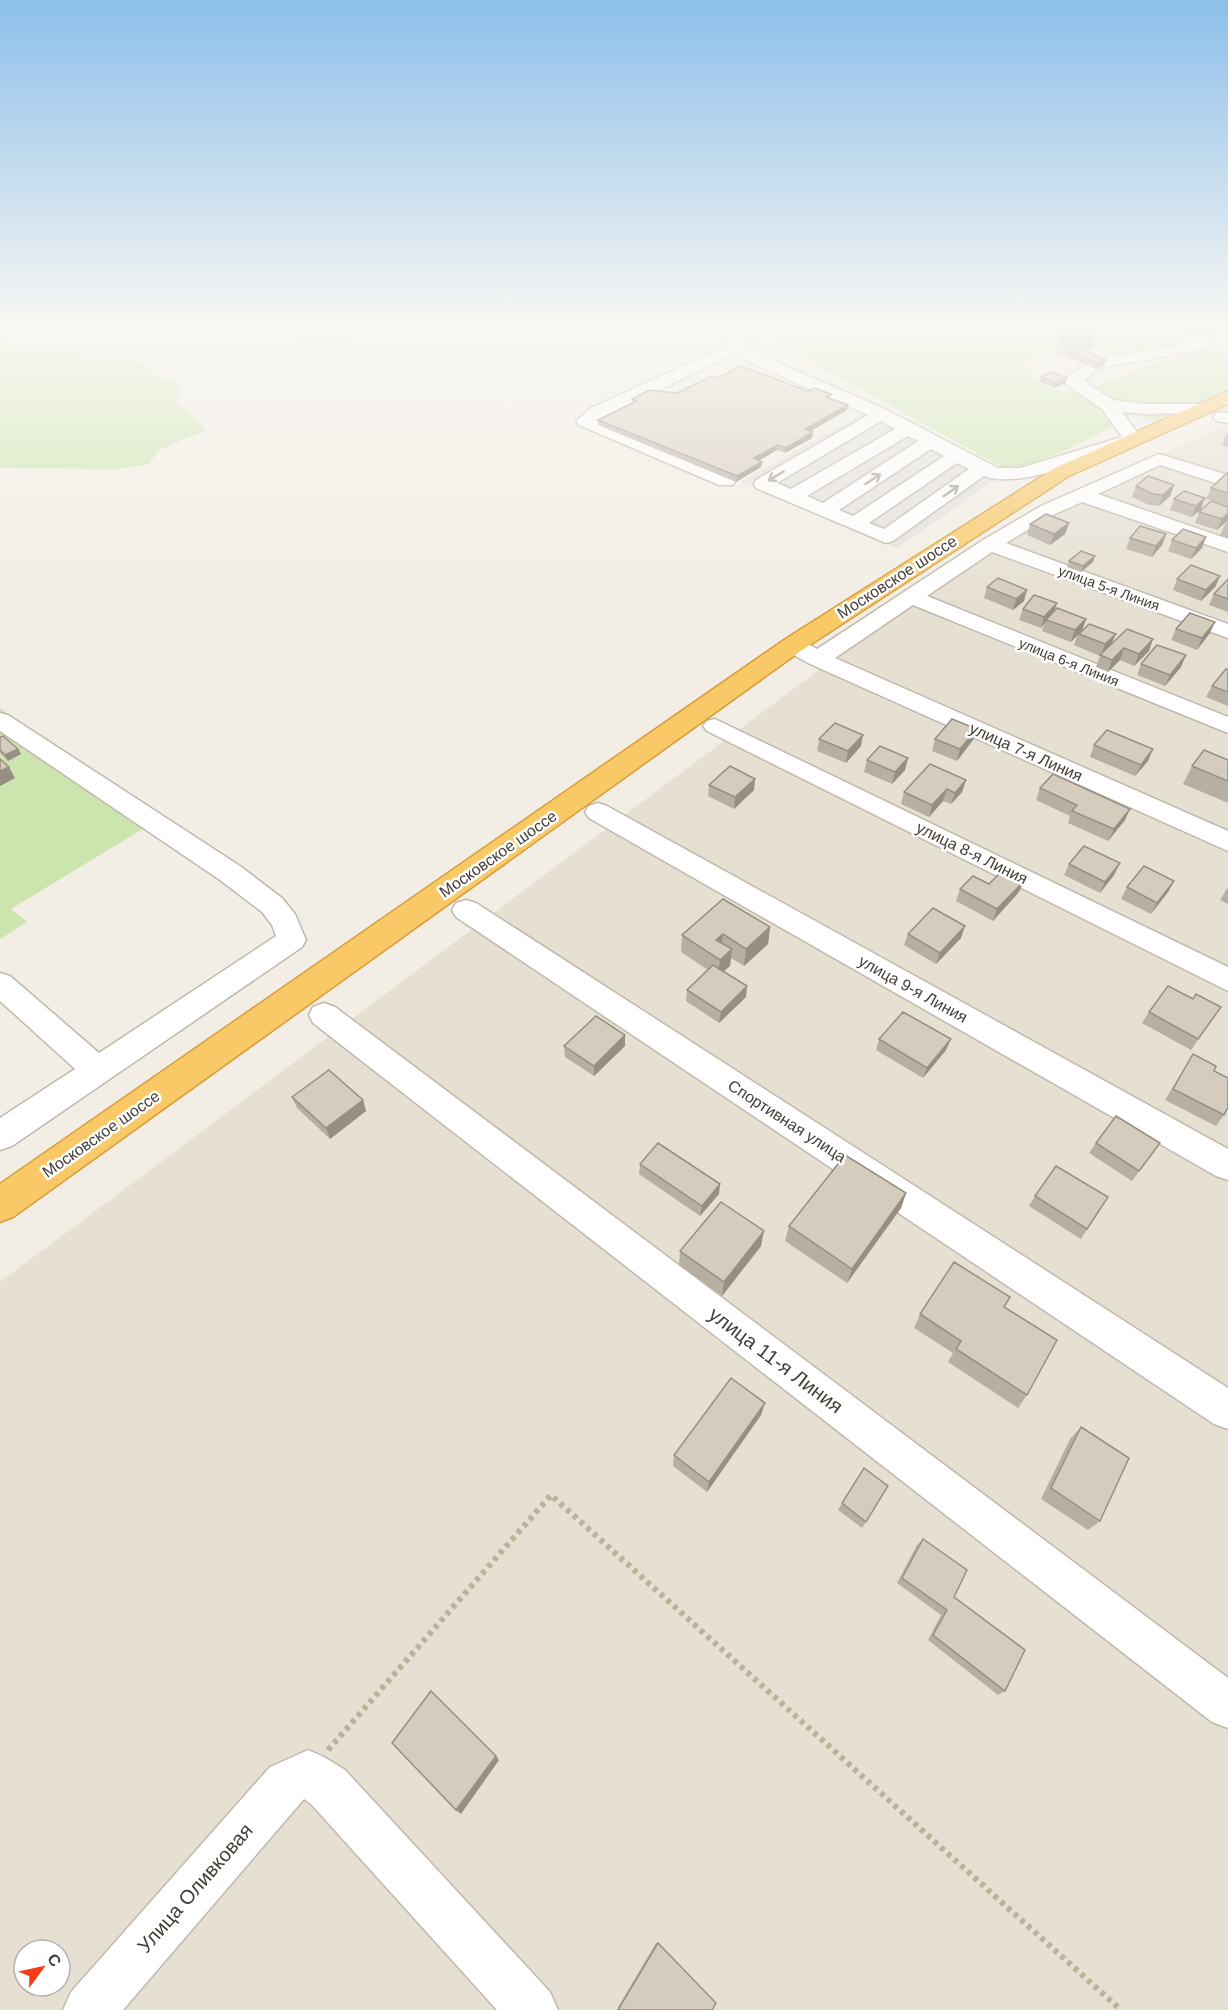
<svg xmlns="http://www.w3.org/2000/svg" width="1228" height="2010" viewBox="0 0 1228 2010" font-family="Helvetica,sans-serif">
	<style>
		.residential { fill: #e6e0d3; fill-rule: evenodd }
		.green { fill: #cce5ae }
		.parking { fill: #e3e0dd }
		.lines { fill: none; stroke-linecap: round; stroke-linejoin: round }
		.minor-casing { stroke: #c0b8ab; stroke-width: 3 }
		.highway-casing { stroke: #d89d38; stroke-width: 3 }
		.path { stroke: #beb199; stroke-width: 6; stroke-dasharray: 4.5 4.5; stroke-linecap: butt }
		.minor { fill: #fff; fill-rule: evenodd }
		.highway { fill: #f9c968; fill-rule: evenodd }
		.wall { fill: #b8afa3 }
		.shaded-wall { fill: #968f84 }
		.building { fill: #d6ccbd; stroke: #968f84; stroke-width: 1.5 }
		.oneway { stroke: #a29e9a }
		.labels { text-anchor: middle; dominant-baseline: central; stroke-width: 5; stroke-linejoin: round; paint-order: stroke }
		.far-street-label { font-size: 14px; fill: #443e35; stroke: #fff }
		.street-label { font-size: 16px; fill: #443e35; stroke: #fff }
		.near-street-label { font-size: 20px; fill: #443e35; stroke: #fff }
	</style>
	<rect width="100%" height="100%" fill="#f2eee5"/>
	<path class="residential" d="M1228,424V2010H0V1282L1017,522ZM24,1950H60V1986H24Z"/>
	<g class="green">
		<path d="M359,324H463C438,326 414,327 389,331C348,338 331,343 288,336Z"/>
		<path d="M811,324H1123L1191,342L1196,345L1162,350L1101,351L1073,341L1023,363L1030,370L1034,381L1063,392L1089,391L1129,416C1112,430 1049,459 1026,465C1019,467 1010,466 1002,467L778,344L785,337Z"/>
		<path d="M0,342L11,344L19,352L45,348L68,349L86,356L134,358L156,376L177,380L182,390L174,403L188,411L206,430L159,450L149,464L118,469L0,468Z"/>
		<path d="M1216,351L1228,355V391L1155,421L1140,417L1094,388C1134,368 1172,356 1216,351Z"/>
		<path d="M0,708L159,819L11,909L27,922L0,939Z"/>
	</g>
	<path class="parking" d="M877,405L1003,474L897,548L740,482Z"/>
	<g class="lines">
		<g class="minor-casing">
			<g id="minor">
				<path d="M759,324H780L777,327L744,342L745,345L762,356L887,410L998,468H1020L1122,437L1102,409L1067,385L1065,381L1067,377L1093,360L1192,343L1132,327L1130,324H1154L1208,338L1209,340L1228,335V345L1099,368L1084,381L1113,400L1145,404H1201L1207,405L1210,409L1207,413L1145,414L1122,412L1142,439L1139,443C1100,455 1022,490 984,476L893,541L886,543L756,488L754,484L756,480L868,415L750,362L736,353L597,420L733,477L735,481L733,485H719L579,425L576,421L591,408L729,345L728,341L735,333ZM881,421L895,429L791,489L777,483ZM908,436L918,441L823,503L807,496ZM931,449L944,456L853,516L839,510ZM957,463L969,469L884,529L869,523Z"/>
				<path d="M1222,412L1228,413V423L1216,421L1213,417L1216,413Z"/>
				<path d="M1159,454L1228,475V487L1160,465L1098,494L1228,539V552L1082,502L1055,514L1006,543L1228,624V638L992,552L927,596L1228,717V733L913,605L835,658L1228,831V851L810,664L785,650L782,645L785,640L793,638L801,640L817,649L983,540L1041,506Z"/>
				<path d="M0,713L8,715L240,866L282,898L295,914L306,940L302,947L12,1146L0,1150V1118L75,1069L0,1001V973L10,976L99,1053L276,936L272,925L262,912L220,880L0,731Z"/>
				<path d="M715,719L1228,967V991L707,731L703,726L707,721Z"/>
				<path d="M598,803L607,806L1228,1149V1180L1216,1176L589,818L585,812L589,806Z"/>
				<path d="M466,900L476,903L1228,1388V1429L1214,1424L456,917L452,910L456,903Z"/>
				<path d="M324,1003L335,1007L1228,1678V1728L1212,1722L313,1023L309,1015L313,1007Z"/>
				<path d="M308,1750L324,1757L345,1770L550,1992L558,2010H497L311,1804L304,1799L123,2010H63L71,1992L270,1767Z"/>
			</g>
		</g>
		<g class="highway-casing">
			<path id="highway" d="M1228,391V404L1069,476L802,650L13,1217L0,1222V1184L784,640L1055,468Z"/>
		</g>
		<path class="path" d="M328,1750L551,1495L1121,2010"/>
		<use href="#minor" class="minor"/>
		<use href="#highway" class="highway"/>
	</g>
	<g class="wall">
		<path d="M1082,324L1090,349L1085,351L1106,360L1104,365L1096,369L1056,353L1061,333Z"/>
		<path d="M1156,324H1220L1217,333L1210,338Z"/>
		<path d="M1041,377L1067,378L1065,383L1054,388L1040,382Z"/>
		<path d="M718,378L831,394L830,399L847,410L810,431L813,432L812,438L785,453L777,450L759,461L762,462L761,467L736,482L598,425V420L632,403V399L677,393Z"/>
		<path d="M1228,433V447L1222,445L1226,434Z"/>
		<path d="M1228,472V506L1206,499L1211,488Z"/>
		<path d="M1174,485L1170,496L1159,506L1149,505L1132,497L1136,486Z"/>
		<path d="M1184,491L1201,509L1192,517L1170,510L1174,499Z"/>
		<path d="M1199,512L1228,520L1217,530L1195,523Z"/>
		<path d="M1228,520V538L1220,535L1225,524Z"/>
		<path d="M1069,523L1065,534L1050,545L1027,535L1030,524Z"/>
		<path d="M1166,534L1162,545L1152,557L1126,549L1130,538Z"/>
		<path d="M1206,537L1202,548L1191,559L1168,551L1172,540Z"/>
		<path d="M1069,561L1093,562L1081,572L1067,567Z"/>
		<path d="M1220,576L1215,587L1201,601L1173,590L1177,579Z"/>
		<path d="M1228,579V612L1209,605L1214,594Z"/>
		<path d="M987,587L1024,601L1013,610L984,598Z"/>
		<path d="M1057,603L1054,611L1083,630L1112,644L1149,651L1134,666L1120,660L1108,672L1096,667L1100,656L1074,645L1078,634L1071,642L1042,631L1045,623L1041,628L1019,620L1023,609Z"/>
		<path d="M1176,629L1210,633L1197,650L1171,640Z"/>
		<path d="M1141,664L1181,667L1165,686L1137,675Z"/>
		<path d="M1228,670V706L1206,697L1212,686Z"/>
		<path d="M977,729L973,740L957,761L932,751L935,739Z"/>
		<path d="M0,737L18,749L21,754L8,761L0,753Z"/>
		<path d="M819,739L861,746L846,763L817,751Z"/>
		<path d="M1094,745L1148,761L1135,776L1090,757Z"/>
		<path d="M908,758L905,770L892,784L864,772L867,760Z"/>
		<path d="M1228,760V803L1183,784L1192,766Z"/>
		<path d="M966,780L962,792L951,804L943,801L929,817L901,804L904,792Z"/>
		<path d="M709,785L754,790L734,809L708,796Z"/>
		<path d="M1040,788L1125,820L1108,841L1068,823L1070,816L1036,800Z"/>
		<path d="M1120,863L1114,875L1100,893L1064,875L1069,864Z"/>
		<path d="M1174,881L1168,892L1151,914L1121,899L1127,887Z"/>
		<path d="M989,884L1019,892L993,921L956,901L960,889Z"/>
		<path d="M1228,887V904L1220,900Z"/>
		<path d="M770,927L768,944L744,966L731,958L730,966L724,971L746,997L719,1023L686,1001L687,990L708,970L681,952L682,935Z"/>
		<path d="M908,934L961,938L936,964L904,945Z"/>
		<path d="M1193,999L1221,1007L1191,1050L1142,1023L1149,1012Z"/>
		<path d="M879,1039L946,1050L923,1078L876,1050Z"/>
		<path d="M564,1046H625L594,1076L565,1057Z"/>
		<path d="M1193,1054L1214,1071L1224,1115L1216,1126L1165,1100Z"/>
		<path d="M292,1097L363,1100L366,1111L330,1139L297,1108Z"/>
		<path d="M1096,1143H1160L1132,1181L1089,1153Z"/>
		<path d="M640,1164L719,1194L700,1216L639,1174Z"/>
		<path d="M906,1193L901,1208L847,1283L785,1241L789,1226Z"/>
		<path d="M1035,1196L1108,1197L1081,1239L1029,1206Z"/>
		<path d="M761,1246L722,1296L679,1265L680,1251Z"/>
		<path d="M1004,1307L1027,1395L1018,1408L948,1362L953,1353L914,1328L920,1314Z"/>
		<path d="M761,1415L707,1492L673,1466L674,1455Z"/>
		<path d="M1081,1427L1100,1521L1088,1530L1041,1499L1070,1439Z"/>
		<path d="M888,1486L862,1528L838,1510L842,1503Z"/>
		<path d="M923,1539L1005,1691L998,1695L928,1640L941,1615L897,1583L917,1545Z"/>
		<path d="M656,1943H658L618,2010V2007Z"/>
	</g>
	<g class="shaded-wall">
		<path d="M1220,324L1217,333L1210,338L1214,328Z"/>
		<path d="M1096,330L1090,349L1076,355L1071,353L1075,338Z"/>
		<path d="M1106,360L1104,365L1096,369L1097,363Z"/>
		<path d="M1067,378L1065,383L1054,388L1056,383Z"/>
		<path d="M848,405L847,410L804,435L805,429Z"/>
		<path d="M813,432L812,438L785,453L786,448Z"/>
		<path d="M778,445L777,450L753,464L754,458Z"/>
		<path d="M762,462L761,467L736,482L737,476Z"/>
		<path d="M1174,485L1170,496L1159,506L1163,495Z"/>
		<path d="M1205,498L1201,509L1192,517L1196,506Z"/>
		<path d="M1228,513V520L1217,530L1222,519Z"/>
		<path d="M1069,523L1065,534L1050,545L1054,534Z"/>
		<path d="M1166,534L1162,545L1152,557L1156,546Z"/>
		<path d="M1206,537L1202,548L1191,559L1196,548Z"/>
		<path d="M1095,556L1093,562L1081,572L1083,566Z"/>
		<path d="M1220,576L1215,587L1201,601L1206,590Z"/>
		<path d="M1027,590L1024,601L1013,610L1016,599Z"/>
		<path d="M1057,603L1053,614L1046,620L1045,623L1041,628L1044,617Z"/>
		<path d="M1086,619L1082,631L1071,642L1075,630Z"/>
		<path d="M1215,622L1210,633L1197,650L1202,638Z"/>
		<path d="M1116,634L1111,645L1101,656L1105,644Z"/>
		<path d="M1153,639L1149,651L1134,666L1139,654Z"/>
		<path d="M1124,648L1120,660L1108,672L1112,660Z"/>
		<path d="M1186,655L1181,667L1165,686L1170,675Z"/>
		<path d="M977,729L973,740L957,761L960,749Z"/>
		<path d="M863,735L861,746L846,763L848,751Z"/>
		<path d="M18,749L21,754L8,761L5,755Z"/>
		<path d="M1153,749L1148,761L1135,776L1141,765Z"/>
		<path d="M908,758L905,770L892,784L895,772Z"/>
		<path d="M9,767L15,778L0,786V771Z"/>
		<path d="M755,779L754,790L734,809L735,797Z"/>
		<path d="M966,780L962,792L951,804L955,793Z"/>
		<path d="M947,789L943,801L929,817L932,805Z"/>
		<path d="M1130,809L1125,820L1108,841L1114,829Z"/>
		<path d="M1120,863L1114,875L1100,893L1105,882Z"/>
		<path d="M1024,881L1019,892L993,921L997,909Z"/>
		<path d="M1174,881L1168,892L1151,914L1157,903Z"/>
		<path d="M965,926L961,938L936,964L940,953Z"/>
		<path d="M770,927L768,944L744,966L746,949Z"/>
		<path d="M723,934L721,951L715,957L716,940Z"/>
		<path d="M732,949L730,966L718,976L720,960Z"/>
		<path d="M747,986L746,997L719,1023L721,1012Z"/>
		<path d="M625,1035V1046L594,1076V1066Z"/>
		<path d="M951,1039L946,1050L923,1078L927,1068Z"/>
		<path d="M363,1100L366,1111L330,1139L326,1128Z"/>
		<path d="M720,1184L719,1194L700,1216L702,1206Z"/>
		<path d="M906,1193L901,1208L847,1283L852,1269Z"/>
		<path d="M764,1231L761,1246L722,1296L724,1282Z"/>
		<path d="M765,1403L761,1415L707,1492L709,1482Z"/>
		<path d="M496,1756L499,1760L461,1814L456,1810Z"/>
	</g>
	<g class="building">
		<path d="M1082,324L1096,330L1075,338L1061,333Z"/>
		<path d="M1196,324H1220L1214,328Z"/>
		<path d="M1080,349L1106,360L1097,363L1071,353Z"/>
		<path d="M741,366L808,391L815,388L831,394L826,397L848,405L805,429L813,432L786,448L778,445L754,458L762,462L737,476L598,420L637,401L632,399L649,390L677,393L712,376L718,378Z"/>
		<path d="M1052,372L1067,378L1056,383L1041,377Z"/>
		<path d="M1228,472V493L1211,488Z"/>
		<path d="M1148,476L1174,485L1163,495L1153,494L1136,486Z"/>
		<path d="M1184,491L1205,498L1196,506L1174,499Z"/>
		<path d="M1211,501L1228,507V513L1222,519L1199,512Z"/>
		<path d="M1046,514L1069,523L1054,534L1030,524Z"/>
		<path d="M1140,526L1166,534L1156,546L1130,538Z"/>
		<path d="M1183,529L1206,537L1196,548L1172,540Z"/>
		<path d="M1081,551L1095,556L1083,566L1069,561Z"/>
		<path d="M1191,565L1220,576L1206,590L1177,579Z"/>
		<path d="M998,578L1027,590L1016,599L987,587Z"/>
		<path d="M1228,579V599L1214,594Z"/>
		<path d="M1034,595L1057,603L1044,617L1023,609Z"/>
		<path d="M1057,608L1086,619L1075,630L1046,620Z"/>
		<path d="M1190,613L1215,622L1202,638L1176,629Z"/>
		<path d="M1089,624L1116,634L1105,644L1079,634Z"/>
		<path d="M1127,629L1153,639L1139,654L1124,648L1112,660L1100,655Z"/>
		<path d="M1157,645L1186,655L1170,675L1141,664Z"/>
		<path d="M1226,669L1228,670V692L1212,686Z"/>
		<path d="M952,719L977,729L960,749L935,739Z"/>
		<path d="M835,723L863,735L848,751L819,739Z"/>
		<path d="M1107,730L1153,749L1141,765L1094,745Z"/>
		<path d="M3,736L18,749L5,755L0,750V737Z"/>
		<path d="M880,746L908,758L895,772L867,760Z"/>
		<path d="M1204,750L1228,760V781L1192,766Z"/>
		<path d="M0,759L9,767L0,771Z"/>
		<path d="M930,764L966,780L955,793L947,789L932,805L904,792Z"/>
		<path d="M730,766L755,779L735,797L709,785Z"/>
		<path d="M1053,774L1130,809L1114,829L1072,811L1077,805L1040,788Z"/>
		<path d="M1084,846L1120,863L1105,882L1069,864Z"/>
		<path d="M1144,866L1174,881L1157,903L1127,887Z"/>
		<path d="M1003,870L1024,881L997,909L960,889L973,876L989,884Z"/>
		<path d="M723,899L770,927L746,949L723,934L716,940L732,949L720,960L682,935Z"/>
		<path d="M933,908L965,926L940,953L908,934Z"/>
		<path d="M713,965L747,986L721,1012L687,990Z"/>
		<path d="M1168,986L1193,999L1196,994L1221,1007L1198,1039L1149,1012Z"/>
		<path d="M903,1012L951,1039L927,1068L879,1039Z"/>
		<path d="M596,1016L625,1035L594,1066L564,1046Z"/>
		<path d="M1193,1054L1216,1066L1214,1071L1228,1078V1107L1224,1115L1173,1089Z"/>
		<path d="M329,1070L363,1100L326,1128L292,1097Z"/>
		<path d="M1116,1116L1160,1143L1139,1171L1096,1143Z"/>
		<path d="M658,1143L720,1184L702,1206L640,1164Z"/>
		<path d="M845,1155L906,1193L852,1269L789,1226Z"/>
		<path d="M1056,1166L1108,1197L1087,1229L1035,1196Z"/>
		<path d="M721,1202L764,1231L724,1282L680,1251Z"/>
		<path d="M954,1262L1010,1297L1004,1307L1057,1340L1027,1395L956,1349L961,1341L920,1314Z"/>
		<path d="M731,1378L765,1403L709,1482L674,1455Z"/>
		<path d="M1081,1427L1129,1458L1100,1521L1051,1488Z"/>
		<path d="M864,1468L888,1486L866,1522L842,1503Z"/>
		<path d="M923,1539L967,1570L954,1597L1025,1650L1005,1691L933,1635L947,1610L902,1578Z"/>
		<path d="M431,1691L496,1756L456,1810L392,1743Z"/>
		<path d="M658,1943L716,2003L712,2010H618Z"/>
	</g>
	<defs><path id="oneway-shaft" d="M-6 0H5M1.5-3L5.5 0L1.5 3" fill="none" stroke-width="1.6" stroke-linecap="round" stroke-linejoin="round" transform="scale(1.5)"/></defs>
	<g class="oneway">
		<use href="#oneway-shaft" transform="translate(776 476) rotate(149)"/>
		<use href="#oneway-shaft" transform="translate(873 479) rotate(-33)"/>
		<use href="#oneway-shaft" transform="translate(951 491) rotate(-35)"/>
	</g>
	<linearGradient id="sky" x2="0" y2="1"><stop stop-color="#8cbfea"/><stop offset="0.54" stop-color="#f9f7f3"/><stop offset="1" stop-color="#f9f7f3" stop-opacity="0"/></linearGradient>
	<rect width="1228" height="605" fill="url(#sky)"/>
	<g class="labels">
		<g class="far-street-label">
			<text transform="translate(1109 588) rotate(20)">улица 5-я Линия</text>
			<text transform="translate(1069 662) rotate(22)">улица 6-я Линия</text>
		</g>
		<g class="street-label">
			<text transform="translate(897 577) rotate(-33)">Московское шоссе</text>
			<text transform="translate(1026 752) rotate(24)">улица 7-я Линия</text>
			<text transform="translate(972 853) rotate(26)">улица 8-я Линия</text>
			<text transform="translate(498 854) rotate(-35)">Московское шоссе</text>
			<text transform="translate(913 989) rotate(29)">улица 9-я Линия</text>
			<text transform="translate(787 1121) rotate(33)">Спортивная улица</text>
			<text transform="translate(101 1134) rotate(-35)">Московское шоссе</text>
		</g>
		<g class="near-street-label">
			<text transform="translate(776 1360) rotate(37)">улица 11-я Линия</text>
			<text transform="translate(195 1888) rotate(-49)">Улица Оливковая</text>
		</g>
	</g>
	<g transform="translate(42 1968) rotate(57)"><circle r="28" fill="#ffffff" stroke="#b4b2ae" stroke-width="1.5"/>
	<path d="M0-4.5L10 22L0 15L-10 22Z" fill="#f43b1a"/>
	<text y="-9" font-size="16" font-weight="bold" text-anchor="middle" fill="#443e35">С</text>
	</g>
</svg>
